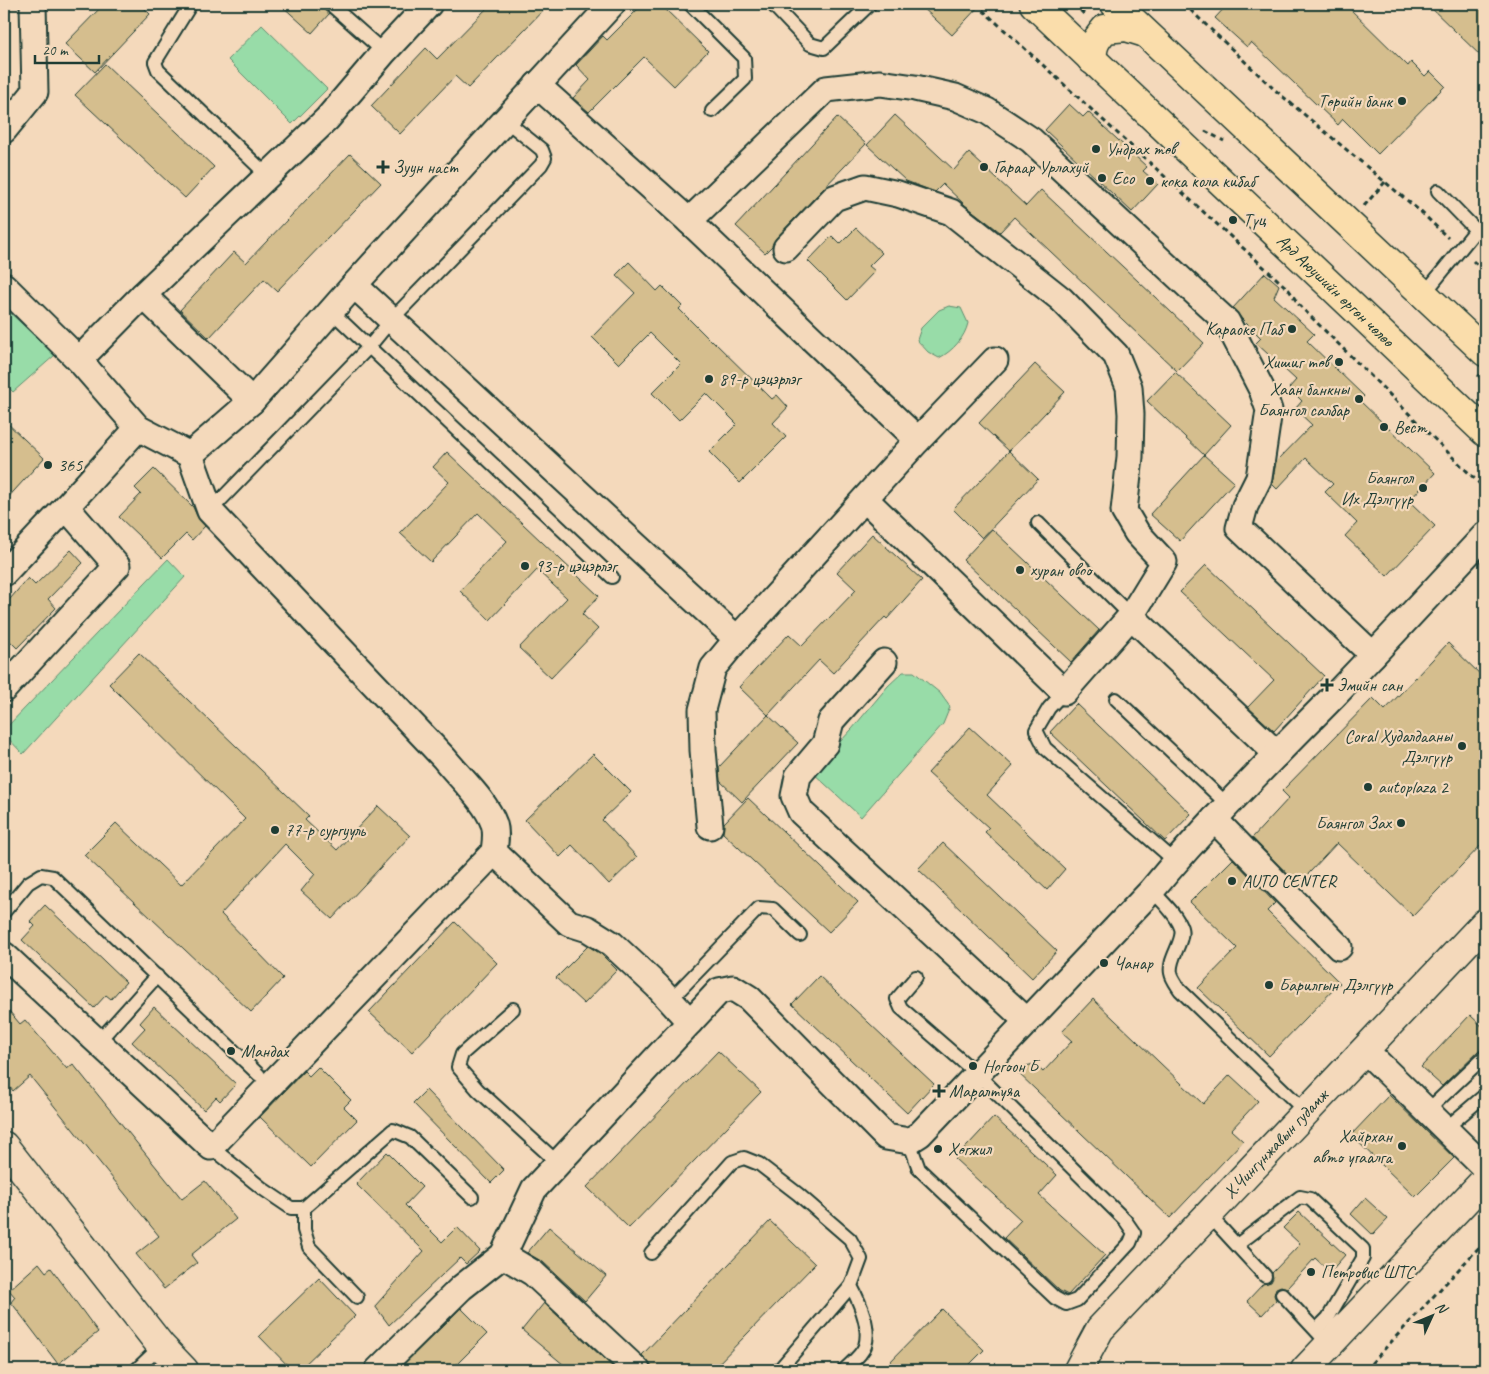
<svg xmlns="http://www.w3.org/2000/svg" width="1489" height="1374" viewBox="0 0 1489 1374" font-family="Caveat,sans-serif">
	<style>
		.green { fill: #98dca8; stroke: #5c8c6e }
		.building { fill: #d5be8e; stroke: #1f3d34 }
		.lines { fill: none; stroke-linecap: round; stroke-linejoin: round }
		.lane-casing { stroke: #1f3d34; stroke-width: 16 }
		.street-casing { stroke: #1f3d34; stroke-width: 29 }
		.secondary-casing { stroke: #1f3d34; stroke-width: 31 }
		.primary-casing { stroke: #1f3d34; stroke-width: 31 }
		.path { stroke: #1f3d34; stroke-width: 3; stroke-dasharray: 5 4; stroke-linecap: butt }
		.lane { stroke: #f4d9bb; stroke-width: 12 }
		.street { stroke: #f4d9bb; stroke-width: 25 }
		.secondary { stroke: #f4d9bb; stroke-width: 28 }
		.primary { stroke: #faddab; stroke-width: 28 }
		.poi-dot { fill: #1f3d34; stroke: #f4d9bb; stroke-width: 2 }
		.labels { text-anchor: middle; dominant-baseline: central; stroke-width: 4.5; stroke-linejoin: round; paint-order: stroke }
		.poi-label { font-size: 18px; fill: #1f3d34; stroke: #f4d9bb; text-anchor: start }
		.street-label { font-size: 18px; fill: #1f3d34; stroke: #f4d9bb }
	</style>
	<rect width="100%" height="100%" fill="#f4d9bb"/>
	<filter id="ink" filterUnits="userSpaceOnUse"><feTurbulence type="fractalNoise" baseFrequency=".02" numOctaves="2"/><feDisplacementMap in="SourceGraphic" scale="10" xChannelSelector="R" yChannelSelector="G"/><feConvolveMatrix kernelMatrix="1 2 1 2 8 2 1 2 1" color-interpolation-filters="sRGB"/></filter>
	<g filter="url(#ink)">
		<g class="green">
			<path d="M262,25L327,89L292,124L228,60Z"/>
			<path d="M949,306L961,308L968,323C965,337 953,351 939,358L928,352L917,340L921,328L939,310Z"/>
			<path d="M4,307L55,355L13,392L4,383Z"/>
			<path d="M168,559L185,577L23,754L4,734V730Z"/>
			<path d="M903,672H914L940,693L950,707L943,724L861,817L812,772L852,729L888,686Z"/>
		</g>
		<g class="building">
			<path d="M104,4H140L150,14L95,72L65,44Z"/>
			<path d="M280,4H321L324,10L329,14L312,33Z"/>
			<path d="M491,4H549L468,88L455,76L400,134L371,106L426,48L437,59Z"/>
			<path d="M643,4H660L708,51L674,86L644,57L589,112L573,98L590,80L576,65L603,36L607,40Z"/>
			<path d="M919,4H981L952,35Z"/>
			<path d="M1228,4H1345L1408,66L1411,62L1425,76L1430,71L1445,86L1378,154L1343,119L1338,125L1251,42L1247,47L1215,18Z"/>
			<path d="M1427,4H1485V60Z"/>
			<path d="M105,64L214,167L185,198L75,95Z"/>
			<path d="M1069,104L1083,117L1088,112L1147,167L1143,171L1158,184L1132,212L1045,130Z"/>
			<path d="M895,115L954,170L969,153L1026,206L1041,190L1204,343L1177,371L1014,217L1000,232L965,205L943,184L935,192L906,181L867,145Z"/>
			<path d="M837,117L866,144L776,238L772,246L765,253L736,226Z"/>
			<path d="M350,154L381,183L277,291L264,279L209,338L180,310L234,252L246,263Z"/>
			<path d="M856,228L882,253L869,266L875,271L847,300L808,261L832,236L840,244Z"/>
			<path d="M629,262L657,291L662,286L682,306L679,309L711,341L712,340L772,399L777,395L788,407L773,423L786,437L740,483L709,452L737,424L706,393L679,420L652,393L681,364L650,333L619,364L592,337L635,293L616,275Z"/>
			<path d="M1265,273L1279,285L1274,297L1314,334L1307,341L1364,396L1360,401L1435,473L1409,501L1435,526L1387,576L1345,536L1357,523L1325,492L1333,484L1306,458L1277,489L1272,484L1276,462L1312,425L1295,409L1302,401L1289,388L1296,380L1256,343L1261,338L1242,319L1233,308Z"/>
			<path d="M1035,364L1065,392L1009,451L979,423Z"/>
			<path d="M1175,372L1231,425L1204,455L1147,401Z"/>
			<path d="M4,420L44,458L4,502Z"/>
			<path d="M1009,451L1038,479L982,538L953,509Z"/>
			<path d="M447,452L599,596L582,614L598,629L551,678L519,648L567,598L537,570L490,620L460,591L507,541L478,513L431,562L400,533L449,482L433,467Z"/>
			<path d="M1204,455L1234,482L1180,541L1150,514Z"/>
			<path d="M154,469L193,507L197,516L205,526L192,540L186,534L162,558L119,517L141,494L135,488Z"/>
			<path d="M992,529L1099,630L1071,662L963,560Z"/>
			<path d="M872,534L922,580L887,619L885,617L833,673L819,660L768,715L739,687L789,634L802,646L856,590L837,572Z"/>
			<path d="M71,550L83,563L48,599L56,608L17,648L4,635V606L28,578L35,585Z"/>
			<path d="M1206,565L1324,676L1274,731L1248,707L1274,680L1180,592Z"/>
			<path d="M1448,643L1485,679V841L1413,916L1337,843L1298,885L1252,838L1289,798L1282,791L1373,698L1385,710Z"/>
			<path d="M139,653L309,816L305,820L337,850L378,806L410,836L332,919L301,891L315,874L285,844L221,914L283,978L251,1012L84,855L116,823L181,885L245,819L109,684Z"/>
			<path d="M1076,704L1191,814L1165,841L1050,732Z"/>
			<path d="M768,715L798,743L742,802L720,781L719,767Z"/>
			<path d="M970,727L1013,766L987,795L1065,869L1047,890L985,832L989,828L928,773Z"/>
			<path d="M593,754L631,792L602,820L637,857L609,884L572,845L560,857L525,820Z"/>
			<path d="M748,798L858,902L829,932L723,833L724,823Z"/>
			<path d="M943,843L1057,951L1032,978L918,869Z"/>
			<path d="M1233,859L1275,903L1267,911L1340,983L1269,1056L1198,988L1237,948L1190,902Z"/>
			<path d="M45,905L126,982L111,999L106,995L94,1008L22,940L35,926L30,921Z"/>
			<path d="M455,922L497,963L412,1052L369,1012Z"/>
			<path d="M588,946L601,954L617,970L584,1004L556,978Z"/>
			<path d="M819,976L934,1084L907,1113L792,1004Z"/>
			<path d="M1093,999L1203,1104L1230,1075L1258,1101L1231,1130L1243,1141L1170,1218L1014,1069L1034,1064L1043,1072L1072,1041L1062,1032Z"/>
			<path d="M4,1005L20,1024L25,1020L67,1069L73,1064L182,1199L205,1181L236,1219L191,1255L197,1263L164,1289L136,1254L159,1236L30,1076L13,1091L4,1080Z"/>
			<path d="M154,1007L236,1084L220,1101L216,1097L204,1110L132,1042L145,1028L140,1023Z"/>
			<path d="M1470,1015L1485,1029V1047L1479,1050L1442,1086L1421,1067Z"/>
			<path d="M718,1051L761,1092L629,1228L587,1187Z"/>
			<path d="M318,1067L351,1100L344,1107L357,1120L311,1167L260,1117L304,1071L309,1076Z"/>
			<path d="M426,1090L504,1170L491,1183L413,1103Z"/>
			<path d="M1389,1095L1454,1158L1415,1197L1351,1135Z"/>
			<path d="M994,1117L1057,1175L1039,1195L1105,1255L1068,1295L1060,1291L1004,1238L1021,1220L955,1159Z"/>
			<path d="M387,1152L422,1187L405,1205L442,1242L457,1227L480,1251L466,1264L460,1258L389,1325L375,1306L424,1251L356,1184Z"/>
			<path d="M1365,1198L1388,1219L1373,1235L1351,1214Z"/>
			<path d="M1299,1212L1345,1255L1330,1272L1315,1258L1287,1288L1281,1286L1276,1288L1274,1295L1276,1300L1262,1315L1247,1301L1263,1284L1271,1282L1273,1278L1272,1273L1300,1244L1283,1228Z"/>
			<path d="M770,1221L815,1264L712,1370H651V1365L642,1355Z"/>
			<path d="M549,1227L606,1276L585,1301L543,1262L527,1253Z"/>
			<path d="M39,1263L46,1272L51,1268L98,1332L58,1364L11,1302L15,1297L9,1290Z"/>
			<path d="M319,1278L355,1316L299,1370H292L259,1336Z"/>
			<path d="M544,1303L616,1370H570L522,1330Z"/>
			<path d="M461,1308L487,1334L451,1370H398Z"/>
			<path d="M942,1309L984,1350L964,1370H882Z"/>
		</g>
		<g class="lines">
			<g class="lane-casing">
				<g id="lane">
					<path d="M330,4L384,52"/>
					<path d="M690,4L744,58L745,79L712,111"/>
					<path d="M772,4L810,44L824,48L870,4"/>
					<path d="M189,7L155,62L158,70L268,176"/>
					<path d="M1424,294L1476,230L1438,191"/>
					<path d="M331,311L612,577"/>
					<path d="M210,511L369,347L392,319L541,165L545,158L542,150L505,120"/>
					<path d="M1038,523L1131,616"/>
					<path d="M1064,692L1049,708L1036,730L1045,748L1175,861"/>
					<path d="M1116,699L1228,805"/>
					<path d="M1152,890C1161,901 1176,913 1181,928C1185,941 1168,958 1171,973C1172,979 1177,985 1180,990L1306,1112"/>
					<path d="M4,912L28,883L41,875L53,877L259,1075"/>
					<path d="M670,1000L759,908L773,909L800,935"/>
					<path d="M513,1009L462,1054L458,1067L478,1090L558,1163"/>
					<path d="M98,1042L157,976"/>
					<path d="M1427,1111L1485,1056"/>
					<path d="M1445,1129L1485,1095"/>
					<path d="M909,1141L919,1169L1055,1298L1066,1304L1077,1300L1130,1243L1134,1233L1125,1220L977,1074L901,1008L897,999L916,977"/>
					<path d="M211,1147L263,1189L291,1208H304L393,1130L410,1137L472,1197"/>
					<path d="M304,1208V1230L309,1247L357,1297"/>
					<path d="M1209,1215L1265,1276"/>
					<path d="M1237,1245L1300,1197L1310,1199L1363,1249V1258L1328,1318L1316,1330"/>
					<path d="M651,1253L732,1162L744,1158L759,1164L798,1194L850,1239L861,1259L851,1286C860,1303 871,1327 865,1346C862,1355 850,1364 844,1370"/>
					<path d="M1282,1294L1321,1336"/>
					<path d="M136,1370L161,1346"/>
					<path d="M779,1370L851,1286"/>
				</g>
			</g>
			<g class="street-casing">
				<g id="street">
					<path d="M537,85L689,221L918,440"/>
					<path d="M4,130L35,92L33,4"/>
					<path d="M689,221L826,89L880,83L915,88L955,97L987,111L1031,140L1227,322L1262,390L1269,410L1259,478L1245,506L1239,528L1373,655"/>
					<path d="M786,248L834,198L865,187L898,194L951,212L1061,299L1116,355L1129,387L1131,414L1130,457L1124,511L1137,533L1164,562L1131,616L1064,692L865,499"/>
					<path d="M354,285L737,639"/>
					<path d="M4,286L79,360L138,428L190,455L210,511L444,758C459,777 486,801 494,824C497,833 495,843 494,852L569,923L588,929L612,944L657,986L690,1022"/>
					<path d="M143,295L252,401"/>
					<path d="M79,360L143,295L327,119L384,52L429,4"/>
					<path d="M190,455L252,401L354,285L612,4"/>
					<path d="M4,573L66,507L138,428"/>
					<path d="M1131,616L1277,754"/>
					<path d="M884,662L831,721L825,744L798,776L794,796L801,812L1027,1021"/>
					<path d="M4,689L117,566L66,507"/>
					<path d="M1214,819L1339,947"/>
					<path d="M710,826L703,750L702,710L713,668L737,639L918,440L995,360"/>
					<path d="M4,955L211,1147L494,852"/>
					<path d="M1365,1050L1485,1168"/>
					<path d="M503,1255L533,1273L637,1370"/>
					<path d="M378,1370L461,1288L503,1255L534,1189L719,991L733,988L749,998L886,1137L909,1141L920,1134L1152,890C1208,822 1272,759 1334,696C1385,643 1435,589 1485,535"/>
				</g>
			</g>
			<g class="secondary-casing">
				<g id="secondary">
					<path d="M4,1146L161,1346L184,1370"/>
					<path id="s1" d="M1078,1370L1100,1329L1485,923"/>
					<path d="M1305,1370L1485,1180"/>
				</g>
			</g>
			<g class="primary-casing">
				<g id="primary">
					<path id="s2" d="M1034,4L1485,432"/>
					<path d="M1115,4L1485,352"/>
					<path d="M1092,60C1093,44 1095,41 1105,29L1126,27L1145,33"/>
				</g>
			</g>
			<g class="path">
				<path d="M976,4L1289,290L1299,305L1485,489"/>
				<path d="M1074,4L1086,16"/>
				<path d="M1184,4L1275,90L1421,212L1448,238"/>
				<path d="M1205,131L1224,141"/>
				<path d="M1364,206L1385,182"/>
				<path d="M1473,261L1485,272"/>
				<path d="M1478,375L1485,382"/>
				<path d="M1365,1370L1485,1241"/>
			</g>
			<use href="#lane" class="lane"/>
			<use href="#street" class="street"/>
			<use href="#secondary" class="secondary"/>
			<use href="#primary" class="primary"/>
		</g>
	</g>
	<g class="poi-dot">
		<circle cx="1402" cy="101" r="5"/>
		<circle cx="1096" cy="149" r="5"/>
		<path d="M380.5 159.5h5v5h5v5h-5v5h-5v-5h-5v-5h5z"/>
		<circle cx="984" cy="167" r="5"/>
		<circle cx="1102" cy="178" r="5"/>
		<circle cx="1150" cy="181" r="5"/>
		<circle cx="1233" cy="220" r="5"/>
		<circle cx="1292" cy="329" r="5"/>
		<circle cx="1339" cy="362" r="5"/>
		<circle cx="709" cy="379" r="5"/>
		<circle cx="1359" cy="399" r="5"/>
		<circle cx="1384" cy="427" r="5"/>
		<circle cx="48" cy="465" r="5"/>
		<circle cx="1423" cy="488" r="5"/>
		<circle cx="525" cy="566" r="5"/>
		<circle cx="1020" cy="570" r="5"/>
		<path d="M1324.5 677.5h5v5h5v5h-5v5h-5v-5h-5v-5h5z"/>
		<circle cx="1462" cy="746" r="5"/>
		<circle cx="1368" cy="787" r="5"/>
		<circle cx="1401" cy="823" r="5"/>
		<circle cx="275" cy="830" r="5"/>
		<circle cx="1232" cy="881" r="5"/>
		<circle cx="1104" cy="963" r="5"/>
		<circle cx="1269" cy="985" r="5"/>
		<circle cx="231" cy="1051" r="5"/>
		<circle cx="973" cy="1066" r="5"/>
		<path d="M936.5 1083.5h5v5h5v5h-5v5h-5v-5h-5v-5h5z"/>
		<circle cx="1402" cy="1146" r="5"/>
		<circle cx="938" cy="1149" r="5"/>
		<circle cx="1311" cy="1272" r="5"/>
	</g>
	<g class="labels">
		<g class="poi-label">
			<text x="1392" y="101" text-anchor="end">Төрийн банк</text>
			<text x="1106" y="149">Ундрах төв</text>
			<text x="393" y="167">Зуун наст</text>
			<text x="994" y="167">Гараар Урлахуй</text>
			<text x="1112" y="178">Eco</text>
			<text x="1160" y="181">кока кола кибаб</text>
			<text x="1243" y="220">Түц</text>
			<text x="1282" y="329" text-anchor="end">Караоке Паб</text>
			<text x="1329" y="362" text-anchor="end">Хишиг төв</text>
			<text x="719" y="379">89-р цэцэрлэг</text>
			<text x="1349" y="389" text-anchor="end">Хаан банкны<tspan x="1349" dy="21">Баянгол салбар</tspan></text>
			<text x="1394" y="427">Вест</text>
			<text x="58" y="465">365</text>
			<text x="1413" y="478" text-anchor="end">Баянгол<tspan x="1413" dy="21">Их Дэлгүүр</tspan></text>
			<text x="535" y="566">93-р цэцэрлэг</text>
			<text x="1030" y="570">хуран овоо</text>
			<text x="1337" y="685">Эмийн сан</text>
			<text x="1452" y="736" text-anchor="end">Coral Худалдааны<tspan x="1452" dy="21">Дэлгүүр</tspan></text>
			<text x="1378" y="787">autoplaza 2</text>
			<text x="1391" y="823" text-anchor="end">Баянгол Зах</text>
			<text x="285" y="830">77-р сургууль</text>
			<text x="1242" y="881">AUTO CENTER</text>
			<text x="1114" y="963">Чанар</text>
			<text x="1279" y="985">Барилгын Дэлгүүр</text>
			<text x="241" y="1051">Мандах</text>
			<text x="983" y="1066">Ногоон Б</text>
			<text x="949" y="1091">Маралтуяа</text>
			<text x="1392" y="1136" text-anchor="end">Хайрхан<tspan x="1392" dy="21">авто угаалга</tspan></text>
			<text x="948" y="1149">Хөгжил</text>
			<text x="1321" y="1272">Петровис ШТС</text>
		</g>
		<g class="street-label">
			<text stroke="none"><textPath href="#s2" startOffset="416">Ард Аюушийн өргөн чөлөө</textPath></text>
			<text stroke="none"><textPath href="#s1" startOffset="302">Х.Чингүнжавын гудамж</textPath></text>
		</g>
	</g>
	<rect width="1489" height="1374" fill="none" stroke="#f4d9bb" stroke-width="20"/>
	<rect x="10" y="10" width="1469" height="1354" fill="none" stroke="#1f3d34" stroke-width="2" filter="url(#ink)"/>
	<g transform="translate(1432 1316) rotate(46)" stroke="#f4d9bb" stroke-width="4" paint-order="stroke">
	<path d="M0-4L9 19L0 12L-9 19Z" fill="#1f3d34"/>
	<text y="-8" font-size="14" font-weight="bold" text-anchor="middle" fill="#1f3d34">N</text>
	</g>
	<path d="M35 55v8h64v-8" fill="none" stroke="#1f3d34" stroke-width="2.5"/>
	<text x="42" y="55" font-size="15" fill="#1f3d34" stroke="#f4d9bb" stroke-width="4" paint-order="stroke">20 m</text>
</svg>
